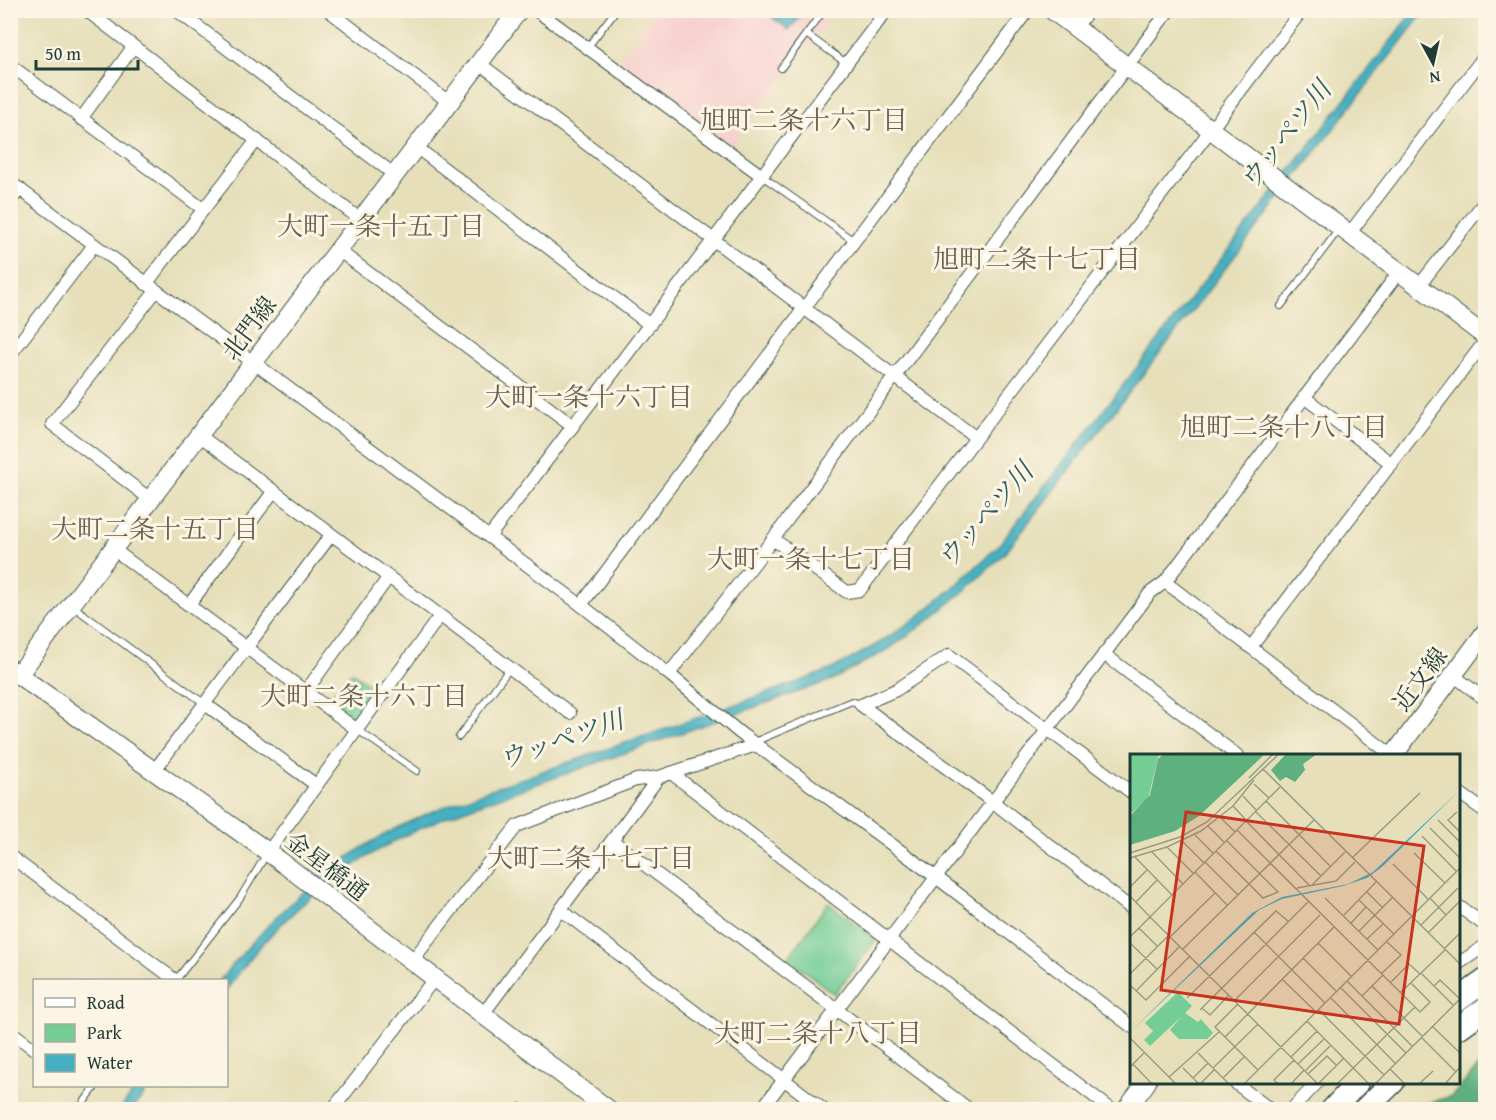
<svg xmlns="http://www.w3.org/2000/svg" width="1496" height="1120" viewBox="0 0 1496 1120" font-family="'Gentium Book Plus','Noto Serif JP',serif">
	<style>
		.built { fill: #f7d0ce }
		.green { fill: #73cd95; stroke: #498564; stroke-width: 1.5 }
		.forest { fill: #5eb07e; stroke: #3e7659; stroke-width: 1.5 }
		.water { fill: #44b0c2; stroke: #32767b; stroke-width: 1.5 }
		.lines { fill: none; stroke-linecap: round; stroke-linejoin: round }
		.lane-casing { stroke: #3d5548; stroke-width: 8 }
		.street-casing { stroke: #3d5548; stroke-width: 14 }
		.secondary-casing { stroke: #3d5548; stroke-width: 20 }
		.highway-casing { stroke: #3d5548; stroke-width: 25 }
		.lane { stroke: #fff; stroke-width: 6 }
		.street { stroke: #fff; stroke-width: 12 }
		.secondary { stroke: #fff; stroke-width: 18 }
		.highway { stroke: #fff; stroke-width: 22 }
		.labels { text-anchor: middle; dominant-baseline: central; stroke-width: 6; stroke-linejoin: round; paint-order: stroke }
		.street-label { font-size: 24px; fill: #1f3d34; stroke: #fcf5e5 }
		.neighbourhood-label { font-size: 26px; fill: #67604d; stroke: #fcf5e5 }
		.water-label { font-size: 26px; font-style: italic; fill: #2a605f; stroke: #fcf5e5 }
		.inset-road { fill: none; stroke: #969e84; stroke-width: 1.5 }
		.view { fill: #c8321e; fill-opacity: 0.15; stroke: #c8321e; stroke-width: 3 }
		.inset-edge { fill: none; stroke: #1f3d34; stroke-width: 3 }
	</style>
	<rect width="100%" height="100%" fill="#fcf5e5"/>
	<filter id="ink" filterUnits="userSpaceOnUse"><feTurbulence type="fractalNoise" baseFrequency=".0167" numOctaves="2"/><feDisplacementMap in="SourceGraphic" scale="12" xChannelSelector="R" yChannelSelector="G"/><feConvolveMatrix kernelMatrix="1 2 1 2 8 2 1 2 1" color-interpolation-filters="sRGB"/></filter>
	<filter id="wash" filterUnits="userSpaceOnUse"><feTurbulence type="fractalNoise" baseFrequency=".008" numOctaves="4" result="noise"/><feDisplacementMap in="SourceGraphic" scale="24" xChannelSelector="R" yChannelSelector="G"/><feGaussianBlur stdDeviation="1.35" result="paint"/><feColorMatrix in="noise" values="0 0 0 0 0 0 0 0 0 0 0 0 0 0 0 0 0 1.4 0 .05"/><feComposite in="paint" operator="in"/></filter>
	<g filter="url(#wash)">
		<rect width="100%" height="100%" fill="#e6dfba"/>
		<path class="built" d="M656,11H835L731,146L619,60Z"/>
		<g class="green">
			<path d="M351,672L376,689L358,714L352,715L329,698Z"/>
			<path d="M828,903L876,940L834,994L788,958Z"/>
		</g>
		<path class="forest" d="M1485,1060V1109H1415L1417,1107L1452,1096Z"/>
		<g class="water">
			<path d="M764,11H804L789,30Z"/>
			<path d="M1414,11H1425L1004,554L968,588L929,620L889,649L832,680L469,808C389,837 314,884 258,949C247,962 237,976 227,989L226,980H220C258,933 301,889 351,855C413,813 485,791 555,767C647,735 739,704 830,670C846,661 863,653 879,643C923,616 961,582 998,546Z"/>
			<path d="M138,1086H151L132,1109H120Z"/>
		</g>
	</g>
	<g filter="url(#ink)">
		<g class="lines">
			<g class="lane-casing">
				<g id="lane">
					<path d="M806,34L846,63"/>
					<path d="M587,48L616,10"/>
					<path d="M781,68L824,10"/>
					<path d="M762,176L854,241"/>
					<path d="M1281,306L1340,228"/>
					<path d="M74,607L205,704"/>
					<path d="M356,729L417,771"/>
					<path d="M459,737L509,669"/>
					<path d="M754,742L852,701L861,705"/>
					<path d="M176,980L240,898L266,855"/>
					<path d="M78,1110L96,1086"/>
					<path d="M518,1110L520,1107L524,1110"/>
				</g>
			</g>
			<g class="street-casing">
				<g id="street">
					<path d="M86,10L361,220"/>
					<path d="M176,10L395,175"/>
					<path d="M328,10L450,103"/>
					<path d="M536,10L762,176"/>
					<path d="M1075,28L1089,10"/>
					<path d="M479,63L975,437"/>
					<path d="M10,65L203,209"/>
					<path d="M81,119L133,47"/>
					<path d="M416,147L650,325"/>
					<path d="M10,182L581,605L669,674L740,733L936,877L1132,1027"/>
					<path d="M10,201L20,189"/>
					<path d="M1349,234L1486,54"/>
					<path d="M338,250L573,426"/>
					<path d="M146,284L257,140"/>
					<path d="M1418,287L1486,200"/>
					<path d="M10,355L94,245"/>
					<path d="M1304,397L1392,464"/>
					<path d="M199,435L570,713"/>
					<path d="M150,499L52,424L156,291"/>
					<path d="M489,537L887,10"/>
					<path d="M773,539L847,592L860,590L1302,10"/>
					<path d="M113,549L356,729"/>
					<path d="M1165,582L1393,756"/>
					<path d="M189,605L273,492"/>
					<path d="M581,605L1028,10"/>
					<path d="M1251,647L1486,340"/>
					<path d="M1104,654L1238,756"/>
					<path d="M669,674L773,539L1169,10"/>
					<path d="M1453,675L1486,700"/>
					<path d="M306,691L388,578"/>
					<path d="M205,704L316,785"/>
					<path d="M861,705L993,802L1132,909"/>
					<path d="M861,705L896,690L949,655L1132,793"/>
					<path d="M154,771L331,535"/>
					<path d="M671,773L1112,1110"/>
					<path d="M1458,792L1486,812"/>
					<path d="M613,841L970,1110"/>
					<path d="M268,852L439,617"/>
					<path d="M10,856L175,980"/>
					<path d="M1458,906L1486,926"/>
					<path d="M561,910L824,1110"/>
					<path d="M412,961L517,826L636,780L659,777L756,745"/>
					<path d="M1458,964L1486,945"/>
					<path d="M483,1014L659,777"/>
					<path d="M10,1031L34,1049"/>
					<path d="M1234,1082L1271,1110"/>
					<path d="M332,1110L435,978"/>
					<path d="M761,1110L1150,593L1165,582L1399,272"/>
					<path d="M1291,1110L1318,1082"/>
				</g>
			</g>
			<g class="secondary-casing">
				<g id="secondary">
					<path d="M1052,10L1486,337"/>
					<path d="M10,669L268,852L609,1110"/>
					<path d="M19,674L519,10"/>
					<path d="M1393,756L1486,631"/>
					<path d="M1126,1110L1147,1082"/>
				</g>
			</g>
			<g class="highway-casing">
				<g id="highway">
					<path d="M1458,1000L1486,980"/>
					<path d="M1458,1028L1486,1008"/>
					<path d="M1332,1110L1358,1082"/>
					<path d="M1364,1110L1393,1082"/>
				</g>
			</g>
			<use href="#lane" class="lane"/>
			<use href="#street" class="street"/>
			<use href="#secondary" class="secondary"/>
			<use href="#highway" class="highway"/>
		</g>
	</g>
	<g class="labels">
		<g class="street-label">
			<text transform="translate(249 328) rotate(-53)">北門線</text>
			<text transform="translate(1420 679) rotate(-53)">近文線</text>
			<text transform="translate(327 866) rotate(37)">金星橋通</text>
		</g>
		<g class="neighbourhood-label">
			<text x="804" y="119">旭町二条十六丁目</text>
			<text x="381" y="225">大町一条十五丁目</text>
			<text x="1037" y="258">旭町二条十七丁目</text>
			<text x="589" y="396">大町一条十六丁目</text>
			<text x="1284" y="426">旭町二条十八丁目</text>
			<text x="155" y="528">大町二条十五丁目</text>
			<text x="811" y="558">大町一条十七丁目</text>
			<text x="364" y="695">大町二条十六丁目</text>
			<text x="591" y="857">大町二条十七丁目</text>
			<text x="818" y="1032">大町二条十八丁目</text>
		</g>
		<g class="water-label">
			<text transform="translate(1285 135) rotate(-52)">ウッペツ川</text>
			<text transform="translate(985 515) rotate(-49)">ウッペツ川</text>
			<text transform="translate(561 739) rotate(-19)">ウッペツ川</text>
		</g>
	</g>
	<g transform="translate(1130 754)">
		<rect width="330" height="330" fill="#e6dfba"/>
		<path d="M0,0H29L18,45L0,60ZM48,238L62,252L55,259L68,268L71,265L83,279L77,285H49L40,276L51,263L20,292L14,286L23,277L15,269Z" fill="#73cd95"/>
		<path d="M33,0H135L69,62L45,77L0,91V62L20,41L28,5ZM156,0H187L173,10L175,16L165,28L156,23L150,27L141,16Z" fill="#5eb07e"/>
		<path d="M330,36L252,113L237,124L213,132L152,145L129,156L0,278L122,159L152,143L218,130L243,118Z" fill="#44b0c2"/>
		<path class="inset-road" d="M133,15L330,210M119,24L143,0M124,30L139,44M113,42L126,56M136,47L200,112M103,52L116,66M126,58L191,122M327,58L318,66L330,78M90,63L105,78M308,66L330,88M116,67L180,132M78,72L94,88M300,74L330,104M107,76L290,258L300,248L281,229M65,81L84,100M292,82L326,117M52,87L74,109M37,93L64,120M86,97L133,144L148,138L97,87M22,98L53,130M0,99L50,83L77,68L149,0M284,99L315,129M4,102L42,141M0,104L37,93L71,77L103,52L124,26M222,104L290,39M75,108L108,141M263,110L298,145M65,118L97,151M182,131L215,98M0,133L17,116M167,134L206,127L225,108M237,138L252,153M0,142L20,163L150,33M195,144L248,196M300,144L316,161M229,146L264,180M6,148L27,126M214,161L246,128M221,169L236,153M291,171L328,134M9,174L27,192M229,177L262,144M124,178L195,249M298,179L330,147M0,183L20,163L188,330M40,183L85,139M237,185L253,170M0,189L27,215M188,189L221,222M53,195L184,66M314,195L330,179M173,204L206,237M291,219L323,251M0,220L39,181M251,220L271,201L257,188M152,225L186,258M217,227L282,292M260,229L279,210L290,220M0,231L16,246L60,202M242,232L292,282M304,232L310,226L330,245M210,233L276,299M6,237L49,193M270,239L315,196M232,242L253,221M200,243L265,309M57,244L146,157L158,167M104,247L190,161M108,250L85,273L128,316M72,254L80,261L98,242M188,255L254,321M70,256L178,148M177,267L239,330M302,272L330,299M95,283L204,173M291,283L326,318M0,284L46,330M68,299L99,330M161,303L187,277M3,310L22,330M168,310L194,285M0,313L14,299M53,314L69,330M83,314L128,270M260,315L275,330M175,317L201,291M178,320L197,302L206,311M39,323L89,278M63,324L78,309M93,324L114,303M70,330L85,315M114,330L330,114M148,330L144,326L164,306M161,330L174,316M188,330L214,304M207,330L285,253M245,330L330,245M289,330L303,317M315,330L330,313"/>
		<path class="view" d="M56,58L294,92L269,270L31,236Z"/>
		<rect width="330" height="330" class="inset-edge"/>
	</g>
	<rect width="1496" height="1120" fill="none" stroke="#fcf5e5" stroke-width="36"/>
	<rect x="33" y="979" width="195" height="108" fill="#fcf5e5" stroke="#a4ab9e" stroke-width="1.5"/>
	<rect x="45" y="998" width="30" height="9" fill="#ffffff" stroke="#a4ab9e" stroke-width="1.5"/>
	<text x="87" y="1009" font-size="18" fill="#1f3d34">Road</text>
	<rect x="45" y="1024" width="30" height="18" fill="#73cd95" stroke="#a4ab9e" stroke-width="1.5"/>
	<text x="87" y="1039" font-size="18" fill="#1f3d34">Park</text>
	<rect x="45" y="1054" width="30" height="18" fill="#44b0c2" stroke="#a4ab9e" stroke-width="1.5"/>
	<text x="87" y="1069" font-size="18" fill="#1f3d34">Water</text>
	<g transform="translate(1433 63) rotate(172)" stroke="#fcf5e5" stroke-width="4.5" paint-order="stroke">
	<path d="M0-4.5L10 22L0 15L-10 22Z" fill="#1f3d34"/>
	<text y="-9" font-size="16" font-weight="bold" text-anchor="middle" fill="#1f3d34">N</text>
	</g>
	<path d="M36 60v9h102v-9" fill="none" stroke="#1f3d34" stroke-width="3"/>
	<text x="45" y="60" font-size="18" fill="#1f3d34" stroke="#fcf5e5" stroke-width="4.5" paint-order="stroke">50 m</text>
</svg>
